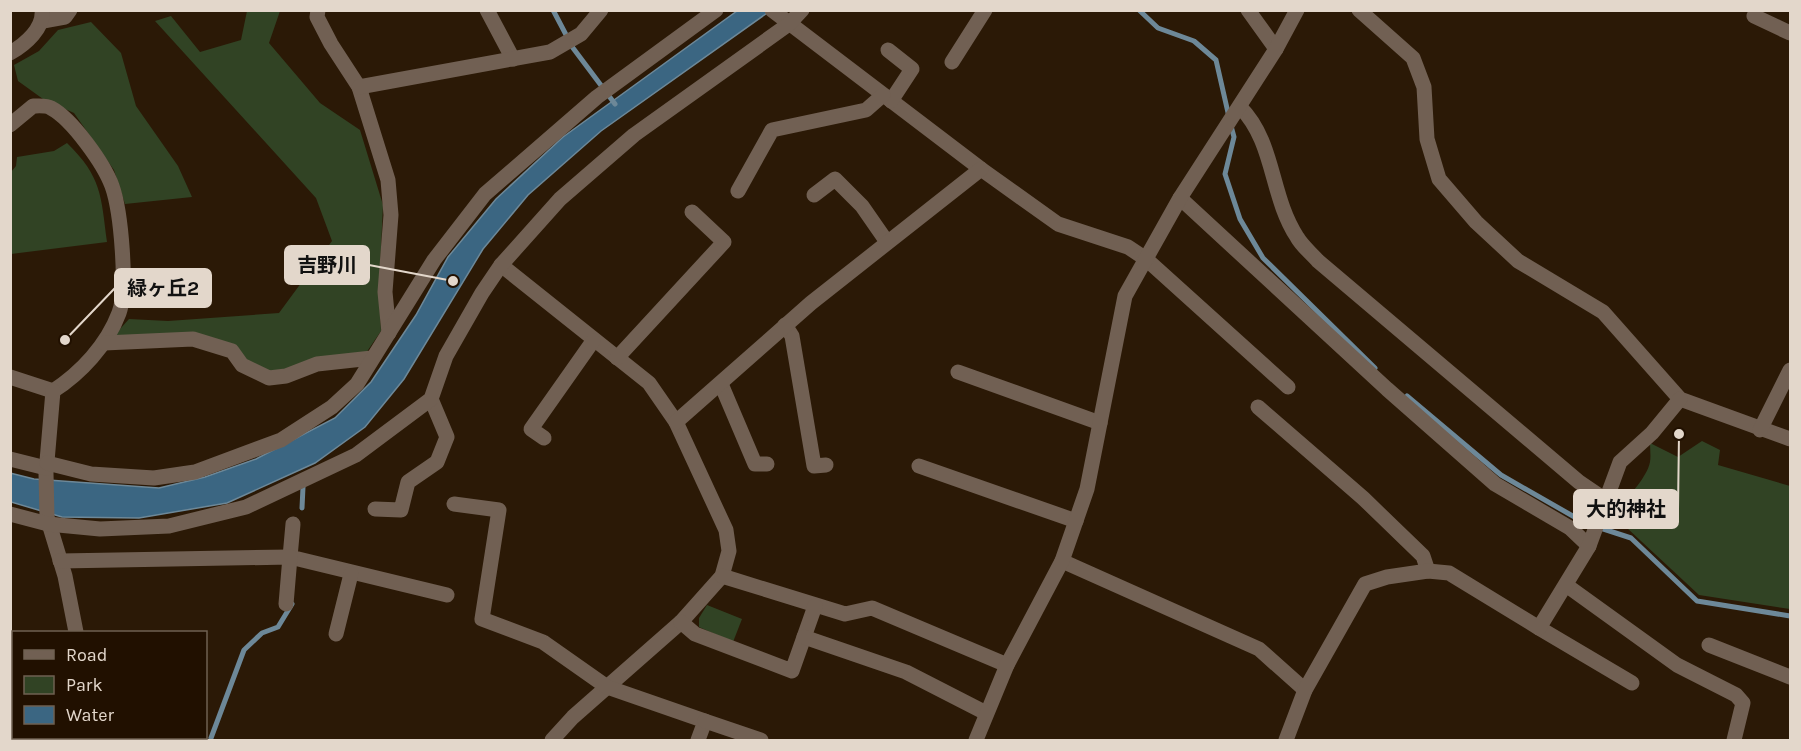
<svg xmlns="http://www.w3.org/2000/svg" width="1801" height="751" viewBox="0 0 1801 751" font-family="Karla,'Noto Sans JP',sans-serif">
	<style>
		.green { fill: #314324 }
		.water { fill: #3b6682; stroke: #6d8898; stroke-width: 1.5 }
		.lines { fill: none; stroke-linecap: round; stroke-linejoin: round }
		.stream { stroke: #6d8898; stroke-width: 5 }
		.minor { stroke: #716053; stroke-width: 15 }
		.leader { fill: none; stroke: #e3d7cb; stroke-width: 2 }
		.callout-dot { fill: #e3d7cb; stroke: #211000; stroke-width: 2 }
		.callout { fill: #e3d7cb; stroke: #e3d7cb; stroke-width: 2 }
		.callout-label { font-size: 20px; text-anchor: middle; font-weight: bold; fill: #111 }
	</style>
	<rect width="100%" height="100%" fill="#2b1906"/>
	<g class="green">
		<path d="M247,11H280L269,43L320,103L360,130L383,205L379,291L381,331L366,353L269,373L245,363L236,348L111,339L129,319L168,321L279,313L332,241L316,198L155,21L171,16L200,52L241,40Z"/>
		<path d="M91,22L121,53L136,106L178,166L192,197L125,204L114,170L74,113L43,99L18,81L14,65L39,51L58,30Z"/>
		<path d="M67,143C102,177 101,196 107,242L11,254V172L16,166L17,157L54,151Z"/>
		<path d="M1702,441L1720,450L1718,465L1790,486V609L1699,595L1627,528L1606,525C1617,507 1646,482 1650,462C1651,456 1650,449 1650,443L1678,457Z"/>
		<path d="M707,605L742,619L733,642L699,627V618Z"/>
	</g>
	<path class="water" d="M737,11H770L601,131L528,195L483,249L404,379L365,427L315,463L227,503L139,518L62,517L11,502L10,473L34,479L159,488L205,477L256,459L335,418L371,382L416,315L448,257L496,199L563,137Z"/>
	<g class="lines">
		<g class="stream">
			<path d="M553,10L573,48L615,104"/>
			<path d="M1139,10L1158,28L1194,41L1216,60L1229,117"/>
			<path d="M1231,126L1234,137L1225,174L1240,219L1263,258L1375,368"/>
			<path d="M1407,396L1501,475L1585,523L1631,538L1697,601L1790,616"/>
			<path d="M302,508L303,487"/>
			<path d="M211,738L244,650L262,633L278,627L292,604"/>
		</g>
		<g class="minor">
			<path d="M318,10L317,17L331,44L359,87L388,180L391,215L385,292L389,333"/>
			<path d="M487,10L513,59"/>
			<path d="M772,10L981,169L1058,224L1128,247L1146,259L1288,387"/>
			<path d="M1248,10L1276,49"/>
			<path d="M1359,10L1413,58L1424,87L1427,139L1439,179L1476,222L1518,261L1603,312L1680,399L1790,439"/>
			<path d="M1754,16L1790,33"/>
			<path d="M43,21L65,17L70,10"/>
			<path d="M888,50L912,69L891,101"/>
			<path d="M10,53C26,44 44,28 42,10"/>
			<path d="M952,62L985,10"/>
			<path d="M359,87L550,52L581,34L601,10"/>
			<path d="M1240,107C1275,142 1270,196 1297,237C1302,246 1311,253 1318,261L1579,482L1607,501"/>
			<path d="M10,125L33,106C38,106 46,105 51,108C72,119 104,164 112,186C121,211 128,289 119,313C107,345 81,373 53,391"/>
			<path d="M738,191L772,130L866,110L883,95"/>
			<path d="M814,195L835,179L862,206L887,242"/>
			<path d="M1180,198L1387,389L1495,484L1570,528L1589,546"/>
			<path d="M501,265L649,383L676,422L726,530L729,551L722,576L681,622L573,717L552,740"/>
			<path d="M785,325L792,336L814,466L826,465"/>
			<path d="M104,343L193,339L232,351L242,365L269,378L286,376L317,364L372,358"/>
			<path d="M617,358L724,242L692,212"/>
			<path d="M958,372L1100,423"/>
			<path d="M10,377L53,391"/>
			<path d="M721,384L755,464H767"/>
			<path d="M53,391L46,473L47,517L65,576L76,632"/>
			<path d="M1258,407L1363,498L1423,556L1428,571"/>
			<path d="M676,422L811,303L981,169"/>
			<path d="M1760,430L1790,370"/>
			<path d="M544,438L531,429L593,341"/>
			<path d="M10,459L46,468"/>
			<path d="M47,463L91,474L154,478L195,472L281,440L332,407L357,384L434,260L485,194L597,97L716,10"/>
			<path d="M919,466L1076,521"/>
			<path d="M454,504L499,510L482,619L543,642L607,687L705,721L698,740"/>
			<path d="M375,509L401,510L408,482L437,462L447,437L431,399"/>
			<path d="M10,514L48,524L100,529L169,526L246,507L356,455L431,399L446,356L482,293L501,265L560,199L634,135L789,24L802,10"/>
			<path d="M293,524L290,557L447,595"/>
			<path d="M60,561L290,557L286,604"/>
			<path d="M1062,561L1259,649L1305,690"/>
			<path d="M722,576L845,614L872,608L1007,665"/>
			<path d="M1566,585L1677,665L1736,695L1743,703L1734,740"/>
			<path d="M681,622L695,634L792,671L815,606"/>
			<path d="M1539,628L1632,683"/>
			<path d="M336,634L351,574"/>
			<path d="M804,637L906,672L986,713"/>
			<path d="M1709,645L1790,677"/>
			<path d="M10,647H14"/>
			<path d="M10,684H14"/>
			<path d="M705,721L761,740"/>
			<path d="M195,738L198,740"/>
			<path d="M102,740L104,738"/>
			<path d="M976,740L1007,665L1062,561L1087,489L1125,296L1180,198L1276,49L1297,10"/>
			<path d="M1286,740L1305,690L1365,584L1387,577L1428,571L1449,573L1539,628L1589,546L1620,462L1652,433L1680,399"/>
		</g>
	</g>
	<path class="leader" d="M453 281L369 265M65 340L115 288M1679 434L1678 509"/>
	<g class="callout-dot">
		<circle cx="453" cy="281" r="6"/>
		<circle cx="65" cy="340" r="6"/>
		<circle cx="1679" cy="434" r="6"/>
	</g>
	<g class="callout">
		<rect x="285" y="246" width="84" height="38" rx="6"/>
		<rect x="115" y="269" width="96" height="38" rx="6"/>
		<rect x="1574" y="490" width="104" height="38" rx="6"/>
	</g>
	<g class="callout-label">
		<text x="327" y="272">吉野川</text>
		<text x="163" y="295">緑ヶ丘2</text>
		<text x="1626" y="516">大的神社</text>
	</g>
	<rect width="1801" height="751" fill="none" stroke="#e3d7cb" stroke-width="24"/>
	<rect x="12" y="631" width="195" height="108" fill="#211000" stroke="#6f6051" stroke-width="1.5"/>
	<rect x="24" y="650" width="30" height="9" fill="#716053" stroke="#6f6051" stroke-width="1.5"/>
	<text x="66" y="661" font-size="18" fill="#e3d7cb">Road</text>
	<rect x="24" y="676" width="30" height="18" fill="#314324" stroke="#6f6051" stroke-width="1.5"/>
	<text x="66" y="691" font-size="18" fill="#e3d7cb">Park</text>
	<rect x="24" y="706" width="30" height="18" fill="#3b6682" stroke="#6f6051" stroke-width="1.5"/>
	<text x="66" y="721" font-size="18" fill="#e3d7cb">Water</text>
</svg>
